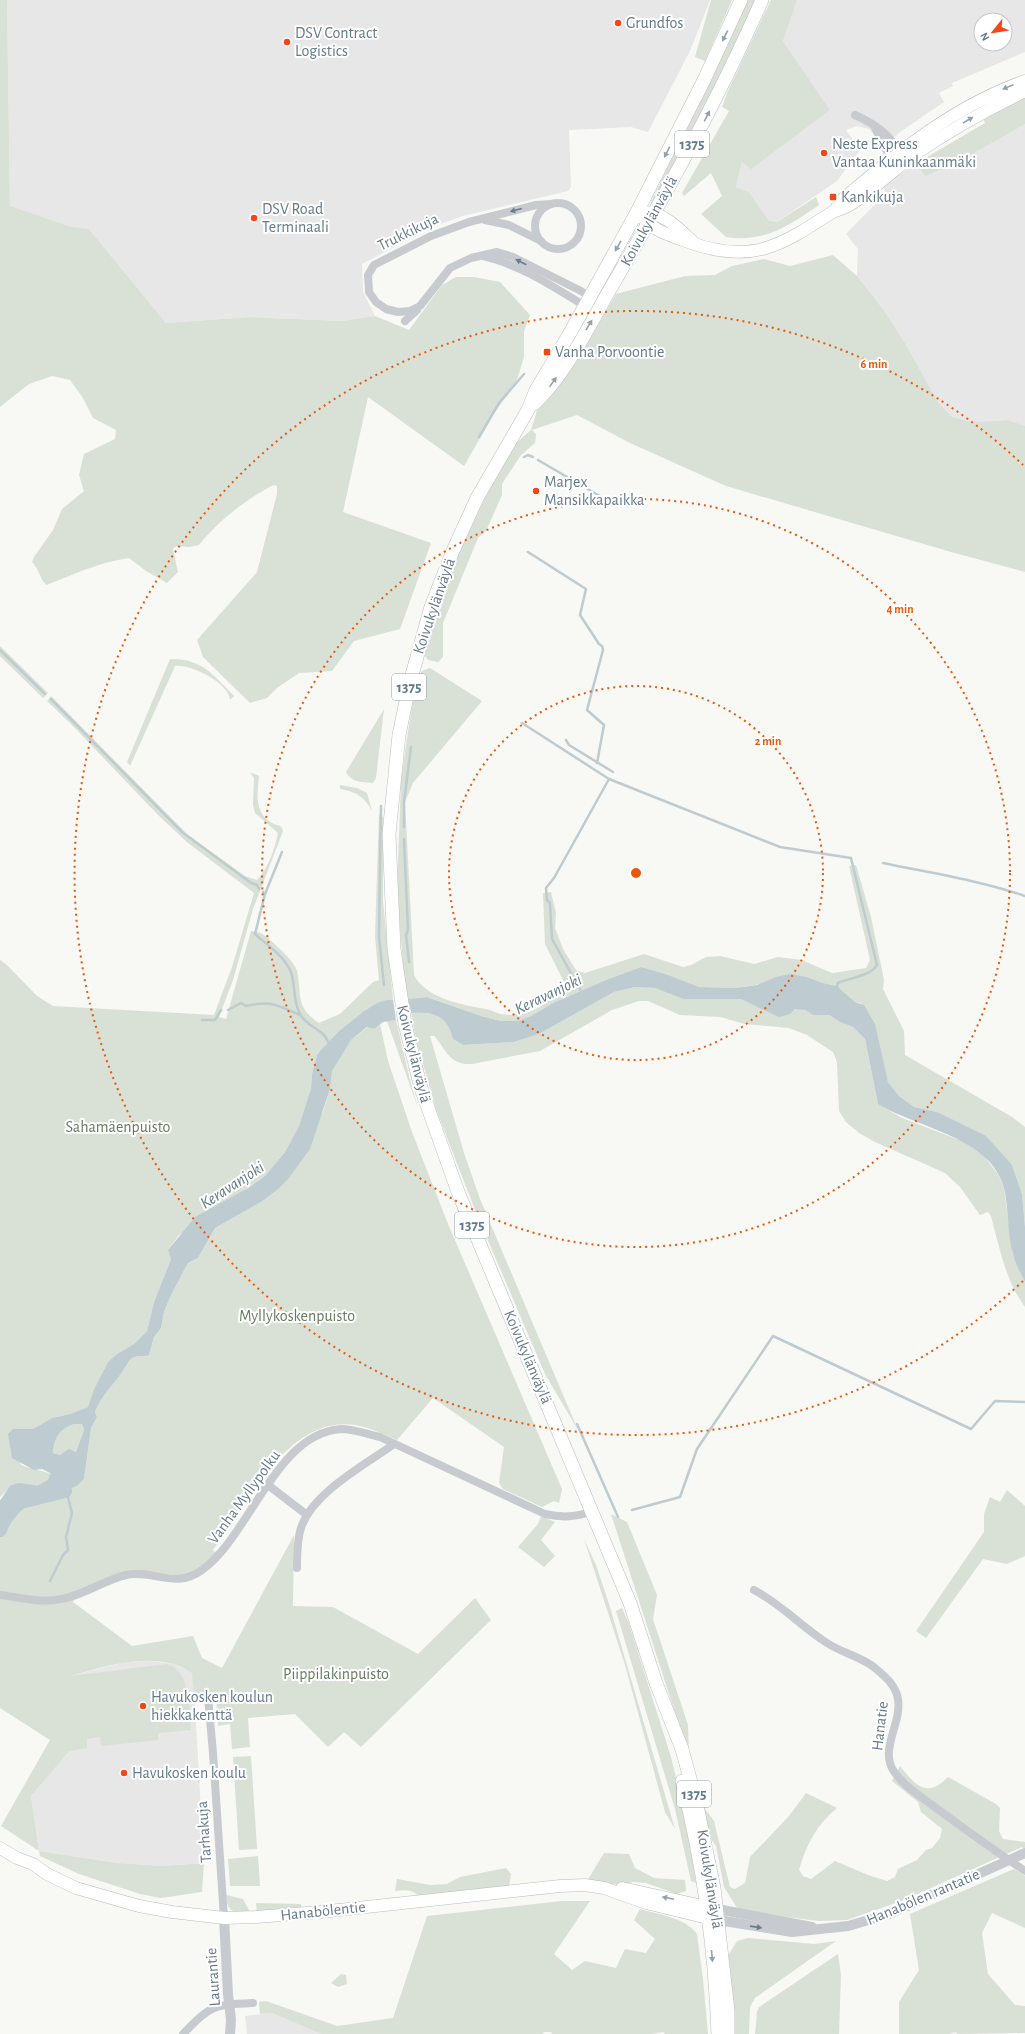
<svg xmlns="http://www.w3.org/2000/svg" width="1025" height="2034" viewBox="0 0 1025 2034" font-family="'Alegreya Sans',sans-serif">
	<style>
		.built { fill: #e6e7e6; fill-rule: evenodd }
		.green { fill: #d9e0d5 }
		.water { fill: #becbd0; fill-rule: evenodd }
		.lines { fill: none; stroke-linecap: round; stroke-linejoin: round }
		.stream { stroke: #becbd0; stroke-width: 2.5 }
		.river { stroke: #becbd0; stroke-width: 14 }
		.secondary-casing { stroke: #b7bdc2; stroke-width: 13 }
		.primary-casing { stroke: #babec2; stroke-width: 14 }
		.minor { stroke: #c7cbcf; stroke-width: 8 }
		.tertiary { stroke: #c7cbcf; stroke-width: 10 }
		.secondary { stroke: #fff; stroke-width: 12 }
		.primary { stroke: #fff; stroke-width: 13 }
		.oneway { fill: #92a1ac }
		.oneway2 { fill: #697d8c }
		.ring { fill: none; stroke: #e8590c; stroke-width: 2; stroke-dasharray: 2 4 }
		.poi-dot { fill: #f64517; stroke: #fff; stroke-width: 1.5 }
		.labels { text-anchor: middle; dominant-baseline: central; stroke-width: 4; stroke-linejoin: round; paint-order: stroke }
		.shield { fill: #fff; stroke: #92a1ac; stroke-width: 1 }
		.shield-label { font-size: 15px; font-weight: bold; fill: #647989 }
		.poi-label { font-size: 16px; fill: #647989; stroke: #fff; text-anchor: start }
		.street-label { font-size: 16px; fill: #647989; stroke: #fff }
		.park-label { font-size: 16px; fill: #667a5f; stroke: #fff }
		.water-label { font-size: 17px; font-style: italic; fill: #5f7b85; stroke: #fff }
		.centre { fill: #e8590c; stroke: #fff; stroke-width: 2 }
		.ring-label { font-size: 12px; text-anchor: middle; font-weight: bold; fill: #e8590c; stroke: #fff; stroke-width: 4; stroke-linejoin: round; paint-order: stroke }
	</style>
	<rect width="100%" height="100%" fill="#f8f8f5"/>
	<g class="built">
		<path d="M7,0H710L690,51L648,132L631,127L569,130L571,187L568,191L463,216L432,227L362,264L363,292L375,316L342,321L250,317L166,323L89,229L70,232L10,207Z"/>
		<path d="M797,0H1025V52L952,83L953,86L939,93L944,102L900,132L884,146L869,129L857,126L846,130L860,150L837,181L777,222L773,223L769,221L749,192L736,187L742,162L830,110L783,41ZM981,20H1005V44H981Z"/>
		<path d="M1025,124V426L1008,420L971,422L952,417L938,402L905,343L883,309L857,276L858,249L846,234L886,193L882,185L922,160L919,167Z"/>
		<path d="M151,1661L174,1664L193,1673L204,1863L163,1866L117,1863L39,1851L31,1796L68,1751L65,1677L126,1662Z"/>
		<path d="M272,2013L321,2034H247L245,2016Z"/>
	</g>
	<g class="green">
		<path d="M0,0H7L10,206L71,227L89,229L166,323L250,317L342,321L375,316L409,330L442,285L456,277H474L500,282L530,315L524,331V357L516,383L495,412L464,466L368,397L343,512L431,543L400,629L354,641L332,671L299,673L277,688L267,698L250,703L203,657L197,640L257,572L277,494V486L274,485C248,497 216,523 199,545L189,547L176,546L173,549L178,572L167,583L146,571L129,558C99,562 73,575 46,585C39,577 39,569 32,562L34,557L53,530L62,509L84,491L79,475L84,454L115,439L116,430L93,418L83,398L70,380L52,376L29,384L0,407Z"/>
		<path d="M711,0H732L705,61L695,57Z"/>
		<path d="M748,0H757L697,123L651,206V202Z"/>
		<path d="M771,0H797L783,41L830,110L751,169L742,162L736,187L749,192L769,221L777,222L816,197L819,205C790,225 765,243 726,237L701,214L722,196L711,173L684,196L682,193L729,111L722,107L727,93Z"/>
		<path d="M1025,97V124L954,164L925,176L919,167L922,160L985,123L983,119Z"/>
		<path d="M833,255L857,276L883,309L905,343L938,402L952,417L971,422L1008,420L1025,426V572L951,552L726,486L630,443L577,415L532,430L536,434L535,443L521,455L502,484V495L486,531L478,538L443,623V657L438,662L428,660L424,654L435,617L456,560L490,487L514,445L531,430L537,411L576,363L616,294L685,276L715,275L732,266L764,259L790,266Z"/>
		<path d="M0,646L48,693L43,698L0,656Z"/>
		<path d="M170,659C203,659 212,674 234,696L230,700C229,683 191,664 175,666L130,766L127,762Z"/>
		<path d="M430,668L482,701L413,783L405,802L414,975C427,1000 465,1005 490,1010C495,1012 502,1015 507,1015C514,1015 522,1014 529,1012C542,1008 556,995 566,986L545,944L543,893L551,892L556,913L555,928L563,949L576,970L585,973L644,954L683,967L691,965L706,957L720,956L754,964L778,957L802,960L832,973L866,968L870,960L849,866L856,865L871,917L884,980L883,989L904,1031L905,1055L1012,1117L1025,1127V1227L1022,1194L1012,1165L937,1112L914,1107L899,1096L888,1082L861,1003L855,1002L837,986L823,983L807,977L735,988L699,987L641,967L606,980L555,1002L531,1016L518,1021H501L481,1016L428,997L408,999L404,977L397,890L401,782L408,731L417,680L422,671Z"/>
		<path d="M51,696L188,835L245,876L257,880C268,869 275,848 278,833L255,813L253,805L254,778L250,772L259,776C257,795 254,814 274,824C279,826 282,825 283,831L253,909L233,980L219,1017L226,1019L251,931C254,932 258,932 261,933C269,938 296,962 297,971C302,995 295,1007 319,1023L340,1014L373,982L379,980L375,936L379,815L383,817V901L393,1000L377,1003L364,1011L339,1031L317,1055L312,1074L311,1088L299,1126L285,1152L266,1175L179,1235L168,1250L171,1259L154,1302L147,1331L134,1344L117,1354L108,1362L94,1389L88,1407L70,1414L52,1418L33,1429H13L21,1465C34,1470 43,1470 56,1476L51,1477C36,1497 30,1483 13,1484L0,1497V960L7,965L37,996L53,1006L214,1015L232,967L254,893L188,843L158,815L74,727L47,701Z"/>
		<path d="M384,709L376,778L373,783C362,782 352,783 346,772Z"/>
		<path d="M340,785L357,788L367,793L372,811C364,796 356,792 340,789Z"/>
		<path d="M635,987L655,988L683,999H741L805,1010L813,1015H829L840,1022L853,1027L865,1039L878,1104L902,1118L967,1143L983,1155L998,1174L1004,1188L1013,1255L1025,1282V1307C1006,1282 999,1246 991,1216L988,1212L980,1215L960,1187L945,1173L875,1142L859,1133L846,1122L839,1111L837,1062L833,1052L807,1035L789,1028L745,1024L720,1017L680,1015L648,1001H639L612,1010L540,1051L472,1064C448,1065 447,1050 434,1036H430L464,1153L480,1199L578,1430L545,1374L475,1210L436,1109L416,1039L411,1013C434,1012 447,1015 453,1039L463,1045L514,1042L539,1034L614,992Z"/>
		<path d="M396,1020L410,1080L418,1108L387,1021Z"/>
		<path d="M380,1024L388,1061L412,1132L448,1224L562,1489L559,1503L554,1501L542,1507L503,1489L499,1483L504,1447L433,1398L397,1440C385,1435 373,1429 360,1426C290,1410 246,1505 213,1550L216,1554L205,1566L183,1576L147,1572L76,1595L73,1602L132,1646L193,1636L202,1658L222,1668L294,1535L293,1606L333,1607L418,1654L475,1598L491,1620L361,1747L344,1732L328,1747L295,1714L248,1718L250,1747L232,1749L230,1724L218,1726L216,1694L194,1696L192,1673C186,1670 180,1665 173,1664C138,1655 104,1667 70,1676L167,1664C192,1672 189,1709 191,1730L158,1733V1740L101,1746L100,1737L87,1739V1748L69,1751L31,1796L39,1851L117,1863L163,1866L204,1863L202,1892L161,1898L140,1894L79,1874L40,1856L39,1851L1,1826L50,1740L0,1708V1530C3,1520 12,1508 21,1502L65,1491L77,1486L84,1479L91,1428L97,1417L95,1412C101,1395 115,1384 124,1369C127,1366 128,1361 131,1359C137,1354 143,1358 149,1355L154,1337L161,1328L164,1312L171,1295L188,1263L198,1258L215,1228L261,1202L323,1112L330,1089L332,1071L340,1057L351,1040L368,1027L374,1029Z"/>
		<path d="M74,1424H82L84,1430L76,1452L60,1455L53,1453C56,1436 56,1431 74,1424Z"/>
		<path d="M1007,1490L1025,1506V1556L1007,1564L983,1559L926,1638L916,1631L984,1532V1514L990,1497L1000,1502Z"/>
		<path d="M611,1514L627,1522L657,1595L653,1619L688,1725L689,1756Z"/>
		<path d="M541,1516L555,1522L541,1540L555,1556L544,1567L518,1547L538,1524Z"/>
		<path d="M584,1539L596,1565L609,1604L675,1829L665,1812L625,1665Z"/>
		<path d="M622,1608L629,1624L671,1757L685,1815L696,1883L691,1881L675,1809L616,1611Z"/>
		<path d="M251,1756L257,1849L239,1850L233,1757Z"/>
		<path d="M900,1766C916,1786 927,1799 948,1777L996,1804L1000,1808L999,1831L1003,1839L1025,1842V1850L1022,1847L904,1900L847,1920L819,1921L739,1911L724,1887L716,1846L711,1839L703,1806L714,1821L730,1887L735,1889L745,1883L750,1857L789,1816L806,1793L837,1808C817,1824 806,1845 799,1870L803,1876L811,1879L835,1861L868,1875L887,1881L895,1877L898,1869L917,1860L926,1850L932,1848L940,1838L942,1829L921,1812L918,1802L892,1781Z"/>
		<path d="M604,1853L629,1854L635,1868L654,1878L685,1880L686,1891L677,1894L646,1883L633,1882L621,1885L587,1881Z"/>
		<path d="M258,1856L260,1886H230L228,1859Z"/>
		<path d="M506,1868L511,1874L509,1887L418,1896C413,1889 403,1890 395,1891L397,1879L431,1885L447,1884L460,1877Z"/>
		<path d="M1014,1869L1025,1876V1928L992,1913L982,1933L988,1974L1015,2005L1025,2006V2033L957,2034L956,2032L948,2034H899V2002L919,1970L910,1914Z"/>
		<path d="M226,1895L243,1899L250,1912C235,1913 227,1913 226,1895Z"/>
		<path d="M561,1901H590L554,1954L572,1970L585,1961L616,1968L625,1949L646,1953L655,1939L634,1920L640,1909C659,1915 685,1917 697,1934L703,1979L708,2034H665L663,2032L651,2034H552L551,2032H544L542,2034H321L272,2013L260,2014L259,2002L266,2001L337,2026L393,2018L427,1916Z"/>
		<path d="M256,1903L301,1904L302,1909L257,1912Z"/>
		<path d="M748,1938L814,1944L836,1941L755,1998L750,2007L749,2034H733L727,1957L737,1941Z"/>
		<path d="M838,1954L841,1975L839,2034H755L757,2012L759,2007Z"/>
		<path d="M341,1974L346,1975L347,1984L338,1987L331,1983Z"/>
	</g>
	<g class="water">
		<path d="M641,967L665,974L699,987L735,988L757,985L776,977L790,974L807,977L823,983L837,986L855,1002L864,1005L875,1024L888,1082L899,1096L914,1107L937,1112L986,1136L1012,1165L1022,1194L1025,1227V1282C1021,1273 1015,1264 1013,1254C1007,1233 1009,1209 1004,1188C991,1137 917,1128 878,1104L865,1039L853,1027L840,1022L829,1015H813L805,1010L795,1009L790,1014L779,1017L741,999H683L655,988L635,987L614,992L539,1034L514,1042L463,1045L453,1039C447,1015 434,1012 411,1013L408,999L427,997L481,1016L501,1021H518L531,1016L555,1002L606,980Z"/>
		<path d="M387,1000H393L396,1020L383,1022L374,1029L367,1027L351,1040L332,1071L330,1089L310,1149L288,1179L278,1189L261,1202L215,1228L198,1258L188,1263L171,1295L164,1312L161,1328L154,1337L149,1355C143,1358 137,1354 131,1359C128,1361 127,1366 124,1369C115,1384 101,1395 95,1412L97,1417L91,1428L84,1479L77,1486L65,1491L54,1486L56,1476L42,1469L34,1470L12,1458L8,1434L13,1429H33L52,1418L70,1414L88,1407L94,1389L108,1362L117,1354L134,1344L147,1331L154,1302L171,1259L168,1250L195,1217L248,1188L266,1175L285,1152L299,1126L311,1088L312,1074L317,1055L322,1049L339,1031L364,1011L377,1003ZM74,1424H82L84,1430L76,1452L69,1449L60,1455L53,1453C55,1437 58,1430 74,1424Z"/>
	</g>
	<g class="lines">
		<g class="stream">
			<path d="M479,437L499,403L524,374"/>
			<path d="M524,457L528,455L533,457"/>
			<path d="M538,460L610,502"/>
			<path d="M528,552L586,589L580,615L599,644L602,646L603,650L587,710L604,725L597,763"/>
			<path d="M0,650L45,694"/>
			<path d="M51,699L182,832L251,883L257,885L259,889"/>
			<path d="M522,723L609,779L780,847L851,858L877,965C871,976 849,978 838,983L836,989"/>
			<path d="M566,740L569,745L613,772"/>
			<path d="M381,806L379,937L384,985"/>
			<path d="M404,827V802L411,747"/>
			<path d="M404,839L408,930L406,935L409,962"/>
			<path d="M883,863C931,873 978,880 1025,896"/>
			<path d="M263,892L265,894L255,934C269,947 291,960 293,981C295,993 294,1003 300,1014C305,1024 315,1027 323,1034C326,1037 328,1041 330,1045"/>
			<path d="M265,894L282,852"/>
			<path d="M582,993L552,939L550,903L547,900L546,888L554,878L609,779"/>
			<path d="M228,1010L241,1003L246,1006C274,1000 275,1005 300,1015"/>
			<path d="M202,1020H215L221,1010"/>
			<path d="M577,1424L618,1517"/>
			<path d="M632,1510L680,1497L697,1449L773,1336L971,1429L995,1401L1025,1402"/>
			<path d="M50,1581L63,1555L68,1550L66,1537L72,1513L66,1489"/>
		</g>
		<g class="river">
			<path d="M0,1513L15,1491L19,1490L39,1493L69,1476"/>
			<path d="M0,1530C3,1520 12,1508 21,1502L65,1491L54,1486L56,1478"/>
		</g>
		<g class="secondary-casing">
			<g id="secondary">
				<path d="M837,207L842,200C898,152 954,106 1025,81"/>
				<path d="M637,212C654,232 666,234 691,243C753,264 780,246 831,213C836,210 842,209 848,206C872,192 892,170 915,154C950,130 986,110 1025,91"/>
				<path d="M644,212C664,213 678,228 692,241"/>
				<path d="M0,1848L17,1858L33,1864L47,1874L76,1888L139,1906L172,1912L224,1918L256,1917L320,1912L560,1886L585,1885L604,1888L646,1903L716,1920"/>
				<path d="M622,1888L716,1909"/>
			</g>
		</g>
		<g class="primary-casing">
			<g id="primary">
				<path d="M534,404C565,375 588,328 609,291C664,197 718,101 762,0"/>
				<path d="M682,1781C703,1863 715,1949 718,2034"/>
				<path d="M728,2034V2011L714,1888L696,1801L682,1749L656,1683L630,1603L458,1192L421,1088L405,1024L394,949L389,834L399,735L410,682L431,607L452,553L477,498L528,410L536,390L570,333L637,212L704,80L741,0"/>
			</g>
		</g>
		<g class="minor">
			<path d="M855,115C873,123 895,136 899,157"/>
			<path d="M875,128L886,150L896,160"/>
			<circle cx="558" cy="226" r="23"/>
			<path d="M551,204L536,205L469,222L431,236L374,265L368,275L369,292L376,302L386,309L398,312L410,311L420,306L450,268L471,258L497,252L513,257L581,291L593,299"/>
			<path d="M485,220L509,225L541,241"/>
			<path d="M483,256C519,264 554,287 585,306H589"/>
			<path d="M405,321L417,310"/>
			<path d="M268,1485L307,1515"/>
			<path d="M297,1568C297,1555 297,1540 301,1528C312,1493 365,1465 394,1444"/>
			<path d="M754,1590C781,1604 802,1627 827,1643C842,1653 862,1657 875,1668C886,1677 896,1686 898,1699C902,1722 880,1749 893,1770C903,1786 922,1797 936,1808C966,1830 995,1851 1025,1871"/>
			<path d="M0,1595C22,1598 44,1604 66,1598C87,1593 105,1580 126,1575C153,1569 175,1590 202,1570C249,1537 276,1433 341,1429C354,1429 367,1434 380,1437L545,1514C563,1518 576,1517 593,1511"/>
			<path d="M208,1697L213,1753L224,1918"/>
			<path d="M183,2034C211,2005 213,2005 253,2003"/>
		</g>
		<g class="tertiary">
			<path d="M717,1909L812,1927"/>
			<path d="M224,1918L228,1994L231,2020L230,2034"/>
			<path d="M718,1920L792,1932L848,1926L889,1914L1025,1853"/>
		</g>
		<use href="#secondary" class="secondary"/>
		<use href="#primary" class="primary"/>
	</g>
	<defs><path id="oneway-solid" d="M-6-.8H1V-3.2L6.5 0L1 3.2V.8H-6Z"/></defs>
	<g class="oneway">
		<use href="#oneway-solid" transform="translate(725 36) rotate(116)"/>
		<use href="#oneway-solid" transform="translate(1008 87) rotate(158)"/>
		<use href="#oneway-solid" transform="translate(707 116) rotate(-63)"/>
		<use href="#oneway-solid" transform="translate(968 120) rotate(-31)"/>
		<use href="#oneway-solid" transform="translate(667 152) rotate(117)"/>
		<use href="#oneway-solid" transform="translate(618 246) rotate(120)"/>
		<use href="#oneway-solid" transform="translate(589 325) rotate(-59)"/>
		<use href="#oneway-solid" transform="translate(553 382) rotate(-55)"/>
		<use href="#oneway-solid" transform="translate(668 1898) rotate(-168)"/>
		<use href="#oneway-solid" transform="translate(712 1956) rotate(85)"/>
	</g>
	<g class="oneway2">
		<use href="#oneway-solid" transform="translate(516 210) rotate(165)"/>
		<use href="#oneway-solid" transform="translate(521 262) rotate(-153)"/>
		<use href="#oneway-solid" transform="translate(756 1927) rotate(8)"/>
	</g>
	<g class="ring">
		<circle cx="636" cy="873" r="187"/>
		<circle cx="636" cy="873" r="374"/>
		<path d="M1023 1281A562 562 0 1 1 1023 465"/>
	</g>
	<g class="poi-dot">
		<circle cx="618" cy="23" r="4"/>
		<circle cx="287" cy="42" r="4"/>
		<circle cx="824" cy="153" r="4"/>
		<rect x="829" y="193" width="8" height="8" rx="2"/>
		<circle cx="254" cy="218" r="4"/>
		<rect x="543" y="348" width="8" height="8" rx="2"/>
		<circle cx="536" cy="491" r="4"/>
		<circle cx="143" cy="1706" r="4"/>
		<circle cx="124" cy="1773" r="4"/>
	</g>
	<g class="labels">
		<g class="shield">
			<rect x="675" y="131" width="34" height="26" rx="3"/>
			<rect x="392" y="674" width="34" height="26" rx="3"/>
			<rect x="455" y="1212" width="34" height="26" rx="3"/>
			<rect x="677" y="1781" width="34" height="26" rx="3"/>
		</g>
		<g class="shield-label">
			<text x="692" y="144">1375</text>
			<text x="409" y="687">1375</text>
			<text x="472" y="1225">1375</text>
			<text x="694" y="1794">1375</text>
		</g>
		<g class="poi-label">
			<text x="626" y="23">Grundfos</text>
			<text x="295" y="33">DSV Contract<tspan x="295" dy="18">Logistics</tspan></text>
			<text x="832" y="144">Neste Express<tspan x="832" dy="18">Vantaa Kuninkaanmäki</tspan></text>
			<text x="841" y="197">Kankikuja</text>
			<text x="262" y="209">DSV Road<tspan x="262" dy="18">Terminaali</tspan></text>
			<text x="555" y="352">Vanha Porvoontie</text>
			<text x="544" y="482">Marjex<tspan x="544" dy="18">Mansikkapaikka</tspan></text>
			<text x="151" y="1697">Havukosken koulun<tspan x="151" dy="18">hiekkakenttä</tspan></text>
			<text x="132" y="1773">Havukosken koulu</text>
		</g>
		<g class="street-label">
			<text transform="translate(649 221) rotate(-61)">Koivukylänväylä</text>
			<text transform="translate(408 232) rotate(-26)">Trukkikuja</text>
			<text transform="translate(434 606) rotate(-71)">Koivukylänväylä</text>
			<text transform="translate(414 1054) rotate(76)">Koivukylänväylä</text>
			<text transform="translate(528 1357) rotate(67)">Koivukylänväylä</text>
			<text transform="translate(244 1497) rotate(-54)">Vanha Myllypolku</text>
			<text transform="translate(880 1726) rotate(-83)">Hanatie</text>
			<text transform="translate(204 1832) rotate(-94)">Tarhakuja</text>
			<text transform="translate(710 1879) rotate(81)">Koivukylänväylä</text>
			<text transform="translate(923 1897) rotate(-23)">Hanabölen rantatie</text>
			<text transform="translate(323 1911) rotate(-6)">Hanabölentie</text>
			<text transform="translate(213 1977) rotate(-94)">Laurantie</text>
		</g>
		<g class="park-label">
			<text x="118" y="1127">Sahamäenpuisto</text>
			<text x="297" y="1316">Myllykoskenpuisto</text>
			<text x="336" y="1674">Piippilakinpuisto</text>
		</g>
		<g class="water-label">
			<text transform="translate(548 994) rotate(-26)">Keravanjoki</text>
			<text transform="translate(232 1185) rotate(-33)">Keravanjoki</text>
		</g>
	</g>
	<circle cx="636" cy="873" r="6" class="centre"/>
	<g class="ring-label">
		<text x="874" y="368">6 min</text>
		<text x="900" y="613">4 min</text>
		<text x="768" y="745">2 min</text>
	</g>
	<g transform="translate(993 32) rotate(240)"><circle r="19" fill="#ffffff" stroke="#c1c9d0"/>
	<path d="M0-3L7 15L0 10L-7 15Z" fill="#f64517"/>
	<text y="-6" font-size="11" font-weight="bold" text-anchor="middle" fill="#647989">N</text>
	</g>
</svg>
